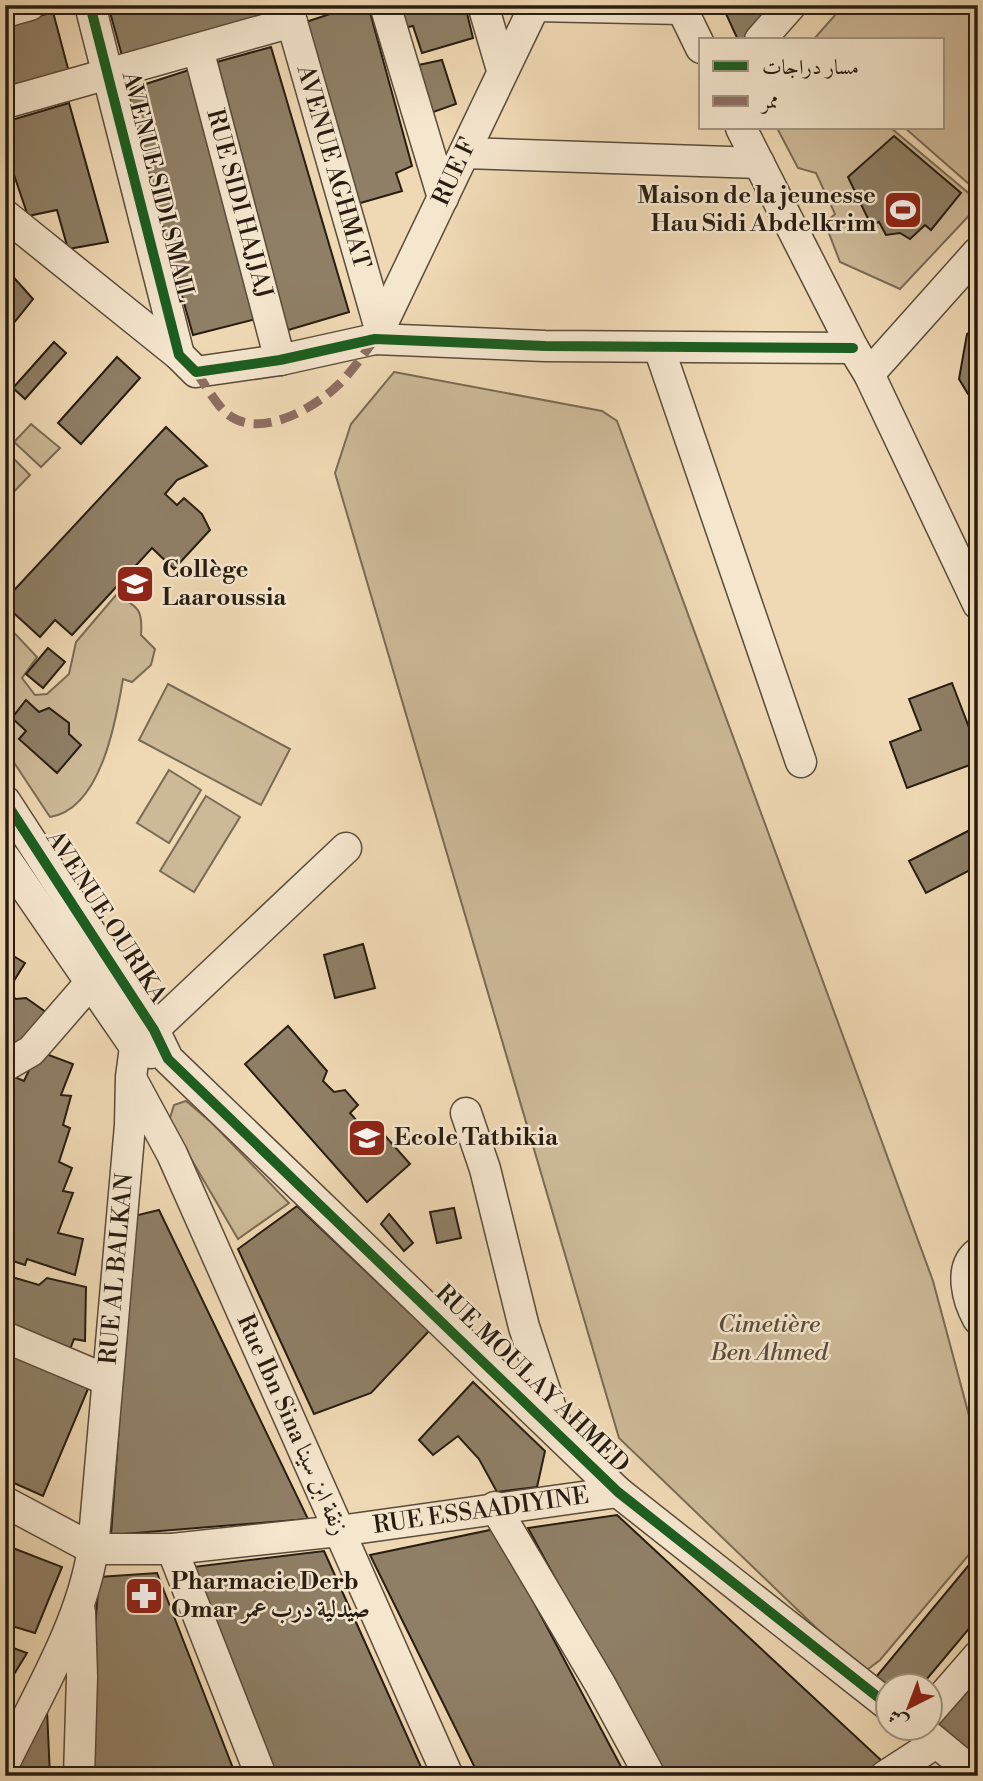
<svg xmlns="http://www.w3.org/2000/svg" width="983" height="1781" viewBox="0 0 983 1781" font-family="'Libre Bodoni',Amiri,serif">
	<style>
		.green { fill: #cdb998; stroke: #7a6b54; stroke-width: 2 }
		.building { fill: #8f7f66; stroke: #281d11; stroke-width: 2 }
		.lines { fill: none; stroke-linecap: round; stroke-linejoin: round }
		.minor-casing { stroke: #5a4c3a; stroke-width: 33 }
		.minor { stroke: #f5e6ce; stroke-width: 30 }
		.quiet { stroke: #8d6e63; stroke-width: 9; stroke-dasharray: 18 9; stroke-linecap: butt }
		.cycleway-casing { stroke: #f5e6ce; stroke-width: 15 }
		.cycleway { stroke: #1b5e20; stroke-width: 10 }
		.labels { text-anchor: middle; dominant-baseline: central; stroke-width: 5; stroke-linejoin: round; paint-order: stroke }
		.street-label { font-size: 24px; fill: #281d11; stroke: #f5e6ce }
		.poi-label { font-size: 24px; font-weight: bold; fill: #281d11; stroke: #f5e6ce; text-anchor: start }
		.park-label { font-size: 24px; font-style: italic; fill: #5a4c3a; stroke: #f5e6ce }
	</style>
	<rect width="100%" height="100%" fill="#efd9b4"/>
	<filter id="stains"><feTurbulence type="fractalNoise" baseFrequency=".00286" numOctaves="4"/><feColorMatrix values="0 0 0 0 .2 0 0 0 0 .09 0 0 0 0 .02 0 0 0 .5 -.17"/></filter>
	<radialGradient id="worn" r=".72"><stop offset=".6" stop-color="#630" stop-opacity="0"/><stop offset="1" stop-color="#630" stop-opacity=".3"/></radialGradient>
	<g class="green">
		<path d="M844,5H978V192L905,128H943V40H813Z"/>
		<path d="M777,128H891L978,201V206L900,289L840,262L825,223L835,214L816,173L798,168Z"/>
		<path d="M394,372L602,411L617,421L933,1281L978,1449V1544L880,1660L863,1673L619,1438L335,473L351,424Z"/>
		<path d="M31,424L60,448L41,467L14,442Z"/>
		<path d="M13,458L30,475L5,501V465Z"/>
		<path d="M116,595C138,607 143,609 141,635L155,649L151,665L132,682L123,679C116,721 101,809 50,817L5,749V623L37,657L22,678L35,695L47,694L69,674L76,642Z"/>
		<path d="M168,684L290,749L261,805L139,740Z"/>
		<path d="M169,770L201,790L169,843L137,823Z"/>
		<path d="M206,796L240,817L194,892L160,871Z"/>
		<path d="M186,1101L212,1123L289,1203L238,1239L169,1121L174,1105Z"/>
	</g>
	<g class="building">
		<path d="M108,5H257L261,23L124,63Z"/>
		<path d="M357,5H368L412,166L396,173L402,191L357,204L300,24Z"/>
		<path d="M387,5H465L473,38L422,53L413,26L393,30Z"/>
		<path d="M722,5H788L751,40H738Z"/>
		<path d="M53,12L70,76L5,92V26Z"/>
		<path d="M271,47L349,312L285,331L206,65Z"/>
		<path d="M442,60L456,104L422,116L409,67Z"/>
		<path d="M192,69L260,318L193,335L124,91Z"/>
		<path d="M69,103L108,242L68,249L57,210L28,216L13,172L5,173V122Z"/>
		<path d="M894,136L961,193L931,230L925,225L910,239L900,233L886,235L879,222L871,225L848,177Z"/>
		<path d="M8,271L33,299L5,334V275Z"/>
		<path d="M978,326V392L968,394L959,379L967,334Z"/>
		<path d="M54,342L66,353L25,399L13,388Z"/>
		<path d="M117,357L140,378L81,444L58,423Z"/>
		<path d="M166,427L207,466L177,480L165,494L177,505L184,498L202,514L210,530L174,569L152,548L72,635L55,620L40,637L5,605V600Z"/>
		<path d="M48,648L65,662L43,688L26,674Z"/>
		<path d="M952,683L978,751V762L907,788L890,742L921,730L909,699Z"/>
		<path d="M26,700L39,712L49,708L69,723V734L81,745L57,773L19,739L26,731L12,718Z"/>
		<path d="M978,826V866L926,893L909,861Z"/>
		<path d="M363,944L375,988L335,998L324,955Z"/>
		<path d="M5,951L25,963L7,992L16,999L26,998L50,1015L20,1050L5,1042Z"/>
		<path d="M288,1026L327,1071L323,1081L334,1092L345,1090L358,1105L350,1113L364,1129L373,1122L410,1164L367,1202L245,1064Z"/>
		<path d="M38,1051L73,1064L61,1095L71,1096L63,1125L70,1128L59,1162L72,1168L63,1191L73,1193L58,1233L83,1239L75,1275L27,1259L25,1265L7,1259L5,1263V1073L24,1081Z"/>
		<path d="M297,1206L429,1331L371,1393L314,1414L238,1249Z"/>
		<path d="M454,1208L461,1238L437,1243L430,1212Z"/>
		<path d="M159,1210L308,1519L111,1535L134,1216Z"/>
		<path d="M389,1214L413,1243L404,1251L381,1224Z"/>
		<path d="M5,1275L39,1285L47,1278L86,1287L85,1341L74,1339L69,1352L5,1324Z"/>
		<path d="M5,1340L93,1377L43,1496L5,1479Z"/>
		<path d="M473,1382L545,1451L537,1487L497,1492L479,1459L458,1436L433,1455L419,1440Z"/>
		<path d="M617,1515L882,1761L858,1776H662L528,1528Z"/>
		<path d="M495,1529L626,1776H479L370,1555Z"/>
		<path d="M5,1545L62,1567L35,1633L5,1624Z"/>
		<path d="M324,1551L425,1776H271L193,1567Z"/>
		<path d="M978,1554V1618L921,1686H888L871,1683Z"/>
		<path d="M157,1573L236,1776H84L99,1577Z"/>
		<path d="M5,1645L27,1653L5,1689Z"/>
		<path d="M978,1679V1758L937,1723Z"/>
		<path d="M47,1710L50,1776H8Z"/>
	</g>
	<g class="lines">
		<g class="minor-casing">
			<g id="minor">
				<path d="M90,5L179,355L196,372L280,360L375,339L545,346L853,348"/>
				<path d="M287,5L380,329"/>
				<path d="M385,5L443,198"/>
				<path d="M483,5L502,70"/>
				<path d="M680,5L701,48"/>
				<path d="M535,6L682,9"/>
				<path d="M5,12L30,5"/>
				<path d="M760,40L791,5"/>
				<path d="M198,49L280,360"/>
				<path d="M5,103L292,22"/>
				<path d="M741,128L853,348L869,374L978,604"/>
				<path d="M465,153L759,163"/>
				<path d="M5,215L179,355"/>
				<path d="M375,339L535,5"/>
				<path d="M659,348L801,762"/>
				<path d="M869,374L978,252"/>
				<path d="M5,801L154,1030L168,1059L618,1492L888,1705"/>
				<path d="M5,858L135,1047L151,1053"/>
				<path d="M5,1066L31,1051L90,983"/>
				<path d="M133,1082L172,1154L448,1776"/>
				<path d="M466,1113L485,1169L524,1327L558,1430"/>
				<path d="M978,1253C958,1268 968,1301 978,1319"/>
				<path d="M5,1337L107,1380"/>
				<path d="M5,1502L93,1549H172L339,1531L618,1492"/>
				<path d="M495,1507L600,1684L650,1776"/>
				<path d="M172,1549L261,1776"/>
				<path d="M930,1711L978,1656"/>
				<path d="M919,1728L977,1776"/>
				<path d="M5,1762C38,1694 81,1624 93,1549L130,1125L131,1077L135,1047L346,848"/>
				<path d="M79,1776L82,1677L80,1612"/>
				<path d="M885,1776L936,1743"/>
			</g>
		</g>
		<use href="#minor" class="minor"/>
		<path class="quiet" d="M196,372C205,384 214,401 225,412C256,441 312,410 337,386C351,373 363,355 375,339"/>
		<g class="cycleway-casing">
			<g id="cycleway">
				<path d="M90,5L179,355L196,372L280,360L375,339L545,346L853,348"/>
				<path d="M5,801L154,1030L168,1059L618,1492L888,1705"/>
			</g>
		</g>
		<use href="#cycleway" class="cycleway"/>
	</g>
	<defs>
		<g id="stadium-square" transform="scale(2.0125)"><rect x="-9" y="-9" width="18" height="18" rx="4" fill="#8f2418" stroke="#f5e6ce"/><path d="M0-5a6.5 5 0 1 0 0 10a6.5 5 0 1 0 0-10ZM-3.5-1.8h7v3.6h-7Z" fill="#fff"/></g>
		<g id="school-square" transform="scale(2.0125)"><rect x="-9" y="-9" width="18" height="18" rx="4" fill="#8f2418" stroke="#f5e6ce"/><path d="M0-5L7-2L0 1L-7-2ZM-4 1L0 2.5L4 1V4Q0 6-4 4Z" fill="#fff"/></g>
		<g id="pharmacy-square" transform="scale(2.0125)"><rect x="-9" y="-9" width="18" height="18" rx="4" fill="#8f2418" stroke="#f5e6ce"/><path d="M-2-6h4v4h4v4h-4v4h-4v-4h-4v-4h4Z" fill="#fff"/></g>
	</defs>
	<g fill-rule="evenodd">
		<use href="#stadium-square" x="903" y="210"/>
		<use href="#school-square" x="135" y="584"/>
		<use href="#school-square" x="367" y="1138"/>
		<use href="#pharmacy-square" x="144" y="1596"/>
	</g>
	<g class="labels">
		<g class="street-label">
			<text transform="translate(333 167) rotate(74)">AVENUE AGHMAT</text>
			<text transform="translate(455 172) rotate(-65)">RUE F</text>
			<text transform="translate(158 187) rotate(76)">AVENUE SIDI SMAIL</text>
			<text transform="translate(239 204) rotate(75)">RUE SIDI HAJJAJ</text>
			<text transform="translate(106 917) rotate(57)">AVENUE OURIKA</text>
			<text transform="translate(117 1269) rotate(-85)">RUE AL BALKAN</text>
			<text transform="translate(532 1379) rotate(44)">RUE MOULAY AHMED</text>
			<text transform="translate(292 1425) rotate(66)">Rue Ibn Sina زنقة ابن سينا</text>
			<text transform="translate(481 1511) rotate(-8)">RUE ESSAADIYINE</text>
		</g>
		<g class="poi-label">
			<text x="876" y="196" text-anchor="end">Maison de la jeunesse<tspan x="876" dy="28">Hau Sidi Abdelkrim</tspan></text>
			<text x="162" y="570">Collège<tspan x="162" dy="28">Laaroussia</tspan></text>
			<text x="394" y="1138">Ecole Tatbikia</text>
			<text x="171" y="1582">Pharmacie Derb<tspan x="171" dy="28">Omar صيدلية درب عمر</tspan></text>
		</g>
		<g class="park-label">
			<text x="769" y="1325">Cimetière<tspan x="769" dy="28">Ben Ahmed</tspan></text>
		</g>
	</g>
	<rect width="983" height="1781" fill="none" stroke="#efd9b4" stroke-width="28"/>
	<rect x="7" y="7" width="969" height="1767" fill="none" stroke="#281d11" stroke-width="3.5"/>
	<rect x="14" y="14" width="955" height="1753" fill="none" stroke="#281d11" stroke-width="2"/>
	<rect x="699" y="38" width="245" height="91" fill="#f5e6ce" stroke="#a39682" stroke-width="2"/>
	<rect x="713" y="61" width="35" height="10" fill="#1b5e20" stroke="#a39682" stroke-width="2"/>
	<text x="762" y="74" font-size="21" fill="#281d11">مسار دراجات</text>
	<rect x="713" y="96" width="35" height="10" fill="#8d6e63" stroke="#a39682" stroke-width="2"/>
	<text x="762" y="108" font-size="21" fill="#281d11">ممر</text>
	<g transform="translate(909 1707) rotate(222)"><circle r="33" fill="#f5e6ce" stroke="#a39682" stroke-width="2"/>
	<path d="M0-5L12 26L0 18L-12 26Z" fill="#8f2418"/>
	<text y="-10" font-size="19" font-weight="bold" text-anchor="middle" fill="#281d11">ش</text>
	</g>
	<rect width="100%" height="100%" filter="url(#stains)"/>
	<rect width="100%" height="100%" fill="url(#worn)"/>
</svg>
